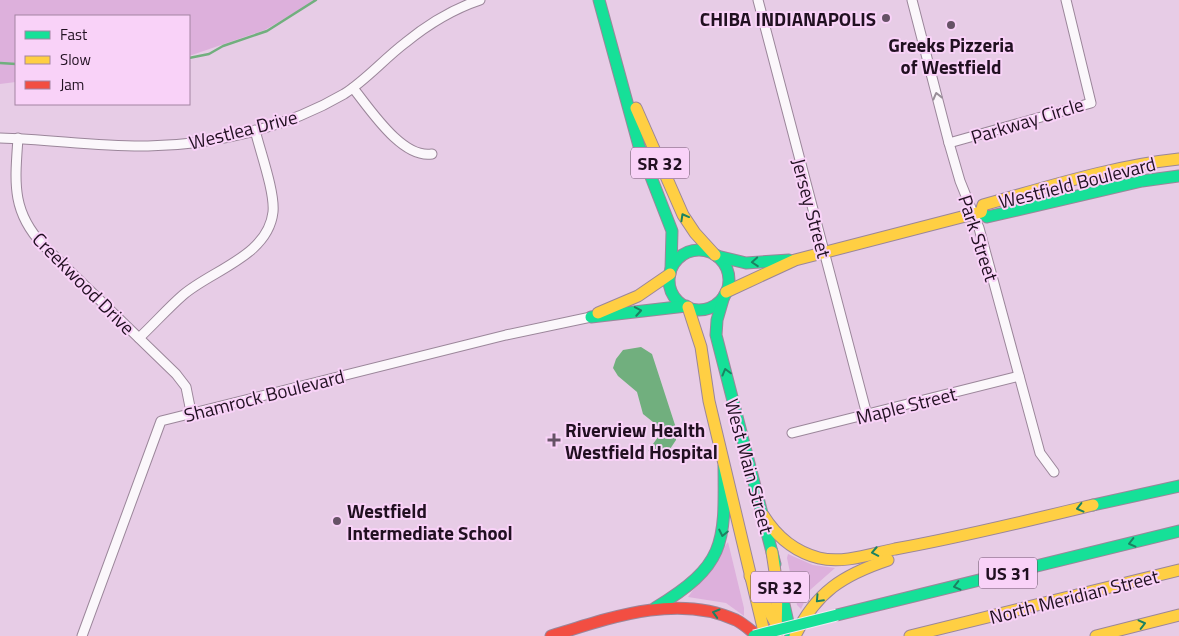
<svg xmlns="http://www.w3.org/2000/svg" width="1179" height="636" viewBox="0 0 1179 636" font-family="'Titillium Web',sans-serif">
	<style>
		.green { fill: #ddb0dc }
		.water { fill: #71af7e }
		.lines { fill: none; stroke-linecap: round; stroke-linejoin: round }
		.stream { stroke: #71af7e; stroke-width: 2.5 }
		.street-casing { stroke: #9b869a; stroke-width: 11 }
		.fast-casing { stroke: #9b869a; stroke-width: 13 }
		.slow-casing { stroke: #9b869a; stroke-width: 13 }
		.jam-casing { stroke: #9b869a; stroke-width: 13 }
		.street { stroke: #fbf7fb; stroke-width: 9 }
		.fast { stroke: #16e098; stroke-width: 11 }
		.slow { stroke: #ffcf43; stroke-width: 11 }
		.jam { stroke: #f24e42; stroke-width: 11 }
		.fast-bridge-casing { stroke: #f4e8f4; stroke-width: 13; stroke-linecap: butt }
		.fast-bridge { stroke: #16e098; stroke-width: 11 }
		.oneway { stroke: #998f99 }
		.oneway2 { stroke: #1b8262 }
		.poi-dot { fill: #665266; stroke: #f9d2f8; stroke-width: 2 }
		.labels { text-anchor: middle; dominant-baseline: central; stroke-width: 4; stroke-linejoin: round; paint-order: stroke }
		.shield { fill: #f9d2f8; stroke: #624a62; stroke-width: 1 }
		.shield-label { font-size: 18px; font-weight: bold; fill: #211021 }
		.poi-label { font-size: 19px; font-weight: bold; fill: #211021; stroke: #f9d2f8; text-anchor: start }
		.street-label { font-size: 19px; fill: #211021; stroke: #f9d2f8 }
	</style>
	<rect width="100%" height="100%" fill="#e7cce6"/>
	<g class="green">
		<path d="M0,0H316L265,30L189,56V16H16V82L0,84Z"/>
		<path d="M728,542L744,608V616L726,603L688,597Z"/>
		<path d="M788,554L813,565L835,568L810,590L801,609L797,605L787,558Z"/>
	</g>
	<path class="water" d="M641,347L652,354L676,428V440L670,449L657,453L648,451L663,430L643,414L637,392L618,376L613,368L616,359L623,350Z"/>
	<g class="lines">
		<g class="stream">
			<path d="M189,58L209,54L223,46L267,31L316,0"/>
			<path d="M0,63L16,64"/>
		</g>
		<g class="street-casing">
			<g id="street">
				<path d="M758,0L867,415"/>
				<path d="M912,0L949,143L960,181L979,228L1040,453L1054,472"/>
				<path d="M353,88C370,109 402,159 432,154"/>
				<path d="M0,138C49,139 99,147 148,146C215,145 286,128 344,94C366,80 384,59 405,43C427,25 453,9 480,0"/>
				<path d="M18,138C15,182 11,211 43,245L176,374L186,387L191,412"/>
				<path d="M949,143L1091,103L1066,0"/>
				<path d="M139,338C154,324 168,308 183,295C212,270 268,256 273,212C275,192 260,151 255,130"/>
				<path d="M792,433L1019,376"/>
				<path d="M82,636L161,421L506,335L591,317"/>
			</g>
		</g>
		<g class="fast-casing">
			<g id="fast">
				<path d="M599,0L639,146L672,231L671,269"/>
				<path d="M981,212L987,217L1142,181L1179,176"/>
				<circle cx="699" cy="280" r="30"/>
				<path d="M717,256L746,263L789,260"/>
				<path d="M724,296L717,320L716,335L775,564"/>
				<path d="M591,317L686,306"/>
				<path d="M1093,505L1179,486"/>
				<path d="M781,591L791,636"/>
				<path d="M655,608C725,565 725,546 724,467"/>
				<path d="M837,615L1179,531"/>
			</g>
		</g>
		<g class="slow-casing">
			<g id="slow">
				<path d="M636,108L683,215L695,233L715,255"/>
				<path d="M981,212L983,205C1048,187 1112,166 1179,159"/>
				<path d="M726,292L795,260L981,212"/>
				<path d="M688,307L701,347L709,401L765,636"/>
				<path d="M598,313L638,296L670,274"/>
				<path d="M763,515C776,536 795,552 819,558C843,564 871,554 895,549C962,537 1027,521 1093,505"/>
				<path d="M772,552L777,585L776,636"/>
				<path d="M750,576L776,624"/>
				<path d="M795,636C816,592 843,575 888,560"/>
				<path d="M910,636L1179,570"/>
				<path d="M1096,636L1179,615"/>
			</g>
		</g>
		<g class="jam-casing">
			<path id="jam" d="M551,636C609,618 677,593 736,620C744,624 751,631 758,636"/>
		</g>
		<use href="#street" class="street"/>
		<use href="#fast" class="fast"/>
		<use href="#slow" class="slow"/>
		<use href="#jam" class="jam"/>
		<g class="fast-bridge-casing">
			<path id="fast-bridge" d="M754,636L837,615"/>
		</g>
		<use href="#fast-bridge" class="fast-bridge"/>
	</g>
	<defs><path id="oneway-chevron" d="M-2-3.5L2.5 0L-2 3.5" fill="none" stroke-width="1.6" stroke-linecap="round" stroke-linejoin="round" transform="scale(1.25)"/></defs>
	<use class="oneway" href="#oneway-chevron" transform="translate(937 96) rotate(-104)"/>
	<g class="oneway2">
		<use href="#oneway-chevron" transform="translate(684 217) rotate(-119)"/>
		<use href="#oneway-chevron" transform="translate(755 262) rotate(176)"/>
		<use href="#oneway-chevron" transform="translate(638 311) rotate(-10)"/>
		<use href="#oneway-chevron" transform="translate(726 372) rotate(-105)"/>
		<use href="#oneway-chevron" transform="translate(1080 508) rotate(166)"/>
		<use href="#oneway-chevron" transform="translate(723 533) rotate(102)"/>
		<use href="#oneway-chevron" transform="translate(1132 543) rotate(166)"/>
		<use href="#oneway-chevron" transform="translate(875 552) rotate(169)"/>
		<use href="#oneway-chevron" transform="translate(957 586) rotate(166)"/>
		<use href="#oneway-chevron" transform="translate(819 599) rotate(133)"/>
		<use href="#oneway-chevron" transform="translate(716 613) rotate(-164)"/>
		<use href="#oneway-chevron" transform="translate(1142 624) rotate(-14)"/>
	</g>
	<g class="poi-dot">
		<circle cx="886" cy="18" r="5"/>
		<circle cx="951" cy="25" r="5"/>
		<path d="M551.5 432.5h5v5h5v5h-5v5h-5v-5h-5v-5h5z"/>
		<circle cx="337" cy="521" r="5"/>
	</g>
	<g class="labels">
		<g class="shield">
			<rect x="631" y="147.5" width="58" height="31" rx="4"/>
			<rect x="979" y="557.5" width="58" height="31" rx="4"/>
			<rect x="751" y="571.5" width="58" height="31" rx="4"/>
		</g>
		<g class="shield-label">
			<text x="660" y="163">SR 32</text>
			<text x="1008" y="573">US 31</text>
			<text x="780" y="587">SR 32</text>
		</g>
		<g class="poi-label">
			<text x="876" y="18" text-anchor="end">CHIBA INDIANAPOLIS</text>
			<text x="951" y="44" text-anchor="middle">Greeks Pizzeria<tspan x="951" dy="22">of Westfield</tspan></text>
			<text x="565" y="429">Riverview Health<tspan x="565" dy="22">Westfield Hospital</tspan></text>
			<text x="347" y="510">Westfield<tspan x="347" dy="22">Intermediate School</tspan></text>
		</g>
		<g class="street-label">
			<text transform="translate(1027 120) rotate(-17)">Parkway Circle</text>
			<text transform="translate(243 129) rotate(-14)">Westlea Drive</text>
			<text transform="translate(1077 182) rotate(-14)">Westfield Boulevard</text>
			<text transform="translate(812 208) rotate(75)">Jersey Street</text>
			<text transform="translate(979 238) rotate(72)">Park Street</text>
			<text transform="translate(84 283) rotate(45)">Creekwood Drive</text>
			<text transform="translate(264 395) rotate(-14)">Shamrock Boulevard</text>
			<text transform="translate(906 405) rotate(-14)">Maple Street</text>
			<text transform="translate(750 466) rotate(75)">West Main Street</text>
			<text transform="translate(1074 596) rotate(-14)">North Meridian Street</text>
		</g>
	</g>
	<rect x="15" y="15" width="175" height="90" fill="#f9d2f8" stroke="#a384a2"/>
	<rect x="25" y="31" width="25" height="8" fill="#16e098" stroke="#a384a2"/>
	<text x="60" y="40" font-size="15" fill="#211021">Fast</text>
	<rect x="25" y="56" width="25" height="8" fill="#ffcf43" stroke="#a384a2"/>
	<text x="60" y="65" font-size="15" fill="#211021">Slow</text>
	<rect x="25" y="81" width="25" height="8" fill="#f24e42" stroke="#a384a2"/>
	<text x="60" y="90" font-size="15" fill="#211021">Jam</text>
</svg>
